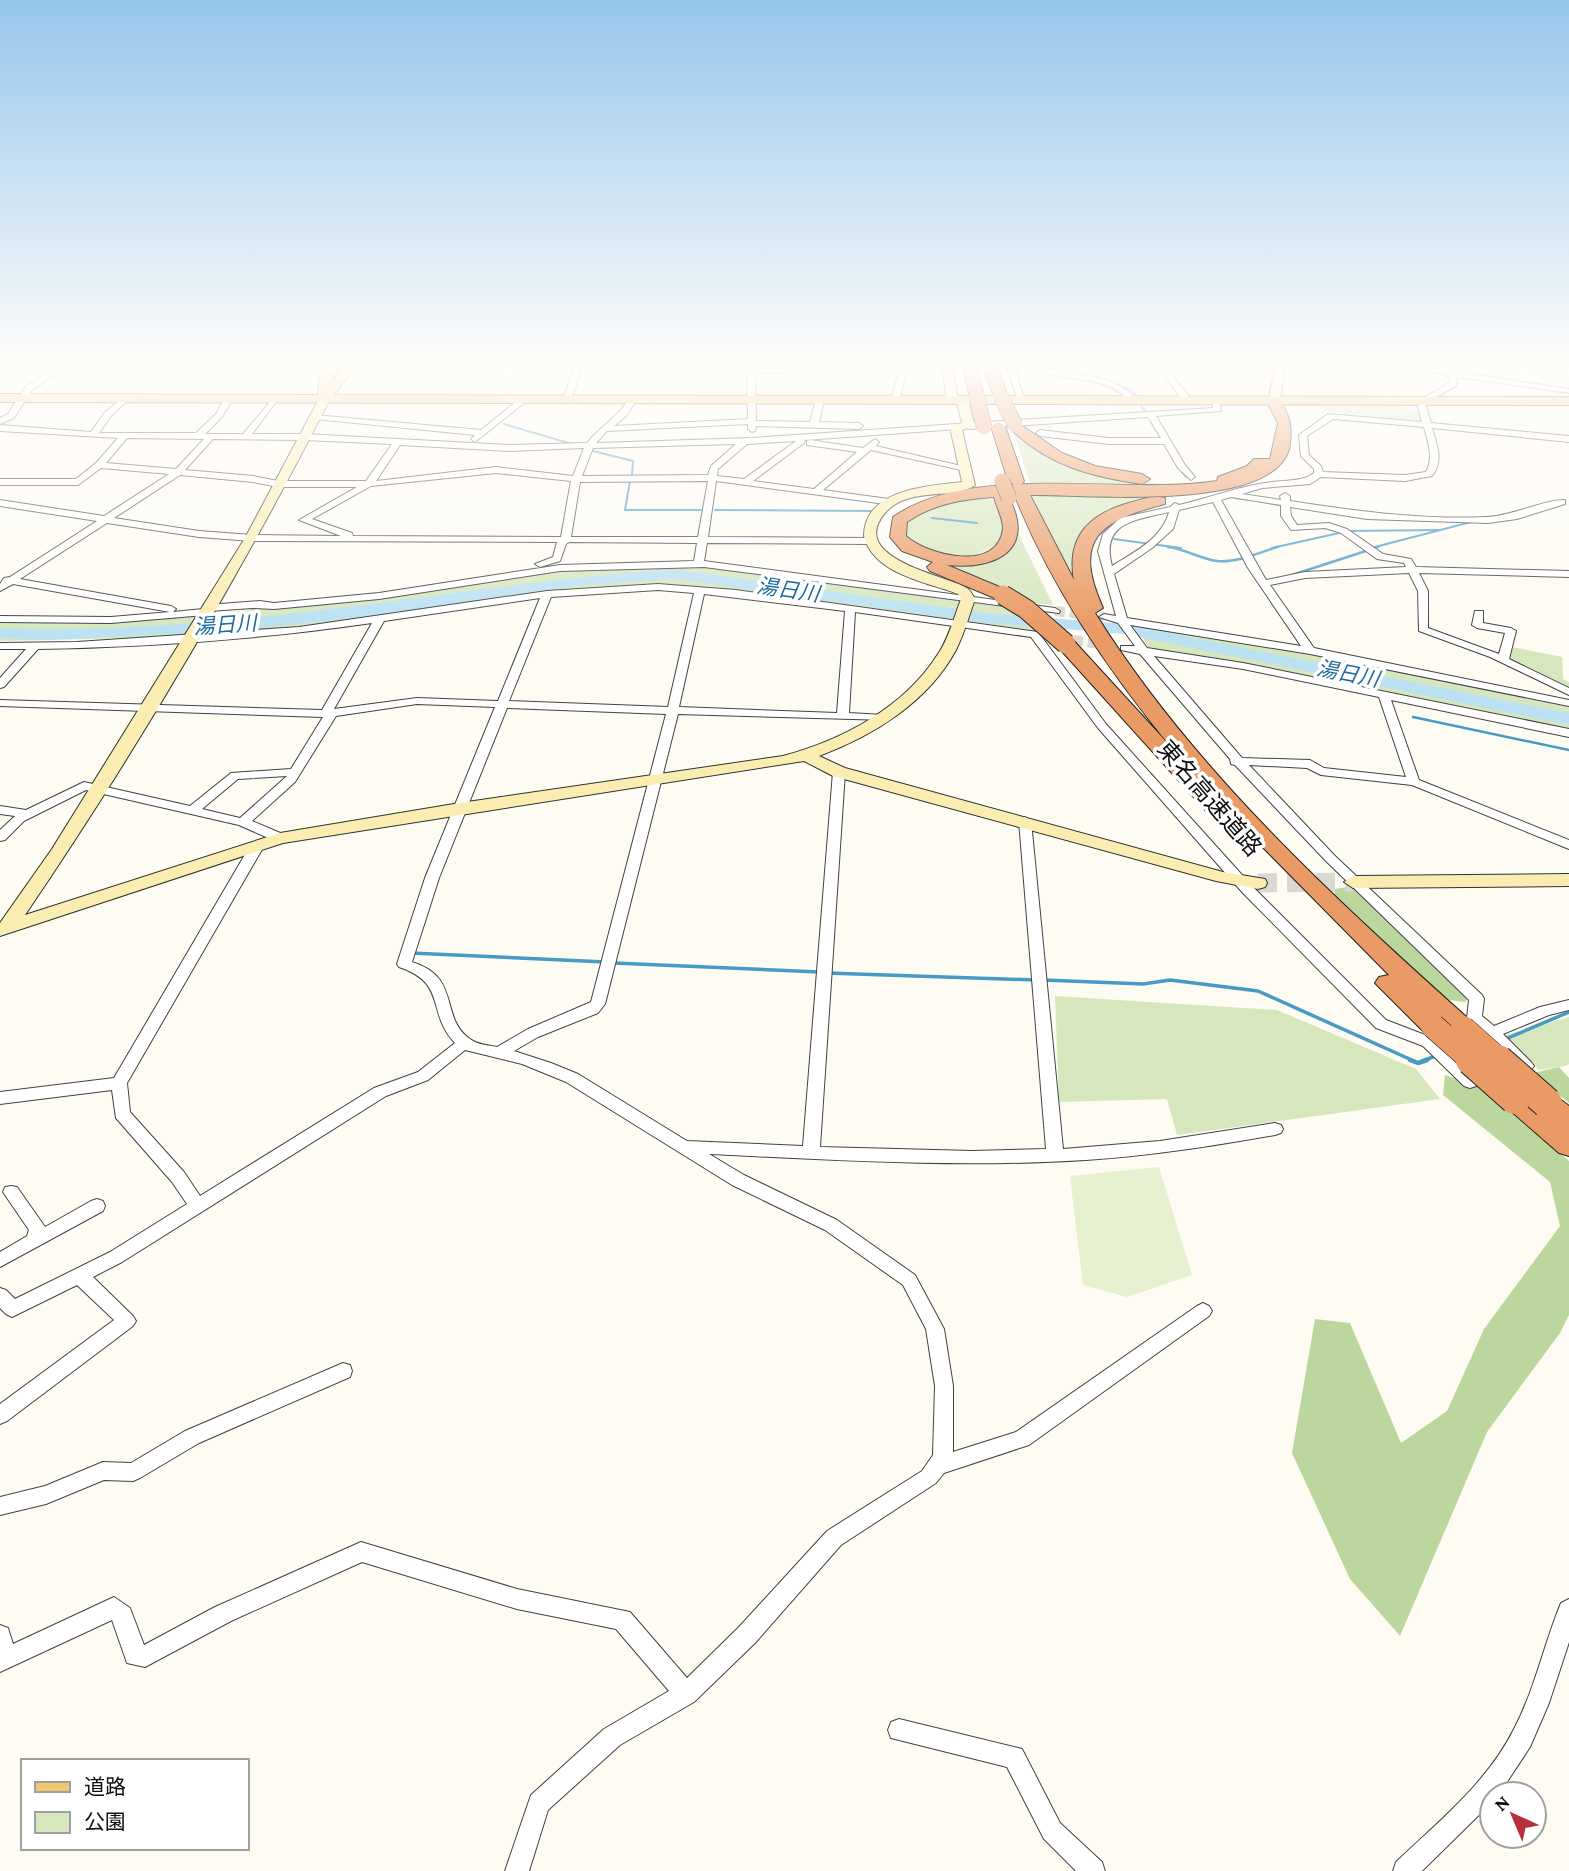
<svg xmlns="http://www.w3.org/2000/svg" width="1569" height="1871" viewBox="0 0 1569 1871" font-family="'Crimson Pro','Noto Sans JP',serif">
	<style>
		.green { fill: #d6e7be }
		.forest { fill: #bbd79e }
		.pitch { fill: #e6efcf }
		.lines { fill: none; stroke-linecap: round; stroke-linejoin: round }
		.stream-far3 { stroke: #469ac4; stroke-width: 2 }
		.stream-far2 { stroke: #469ac4; stroke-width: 2.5 }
		.stream-far1 { stroke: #469ac4; stroke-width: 3.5 }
		.stream { stroke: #469ac4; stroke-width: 4.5 }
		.river { fill: #bbe1f2; fill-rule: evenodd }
		.street-tunnel { stroke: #dad8d1; stroke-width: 10; stroke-dasharray: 10 5; stroke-linecap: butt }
		.secondary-tunnel { stroke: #dad8d1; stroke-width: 19; stroke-dasharray: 19 10; stroke-linecap: butt }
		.street-casing { stroke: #424242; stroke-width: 2 }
		.secondary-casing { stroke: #313131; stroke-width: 2 }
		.primary-casing { stroke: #202020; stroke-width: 2 }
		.highway-casing { stroke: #202020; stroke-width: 2 }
		.street { fill: #fff; fill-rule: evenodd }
		.secondary { fill: #f9edb2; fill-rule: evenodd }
		.primary { fill: #efc972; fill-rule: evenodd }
		.highway { fill: #ea9a65; fill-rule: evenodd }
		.highway-bridge-far3-casing { stroke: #202020; stroke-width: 16; stroke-linecap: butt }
		.highway-bridge-far2-casing { stroke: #202020; stroke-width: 21; stroke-linecap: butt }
		.highway-bridge-far1-casing { stroke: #202020; stroke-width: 25; stroke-linecap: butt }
		.highway-bridge-casing { stroke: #202020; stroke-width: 32; stroke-linecap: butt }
		.highway-bridge-far3 { stroke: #ea9a65; stroke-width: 15 }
		.highway-bridge-far2 { stroke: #ea9a65; stroke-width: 19 }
		.highway-bridge-far1 { stroke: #ea9a65; stroke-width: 24 }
		.highway-bridge { stroke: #ea9a65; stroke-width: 30 }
		.labels { text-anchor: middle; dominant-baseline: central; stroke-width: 7; stroke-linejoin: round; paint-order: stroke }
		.far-water-label { font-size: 21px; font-style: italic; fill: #206c9a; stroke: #fff }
		.street-label { font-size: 24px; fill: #0f0f0f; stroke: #fff }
	</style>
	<rect width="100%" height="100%" fill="#fefbf3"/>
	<g class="green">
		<path d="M1399,406L1418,410L1420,421L1324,411L1327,407Z"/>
		<path d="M1013,431C1053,471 1122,480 1175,485H1031Z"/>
		<path d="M1180,492L1182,495C1148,500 1095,504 1078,538C1073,548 1074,565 1072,576L1032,496Z"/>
		<path d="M978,496L993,500C1000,515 1006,526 1000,542C963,566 946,556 908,542L903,533L912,512Z"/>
		<path d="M1019,535L1053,605L1024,602L1003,590L931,561C962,559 1001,565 1019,535Z"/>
		<path d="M700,566L1016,608L1039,631L768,594L654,584L558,590L308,627L176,637L0,641V622L141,621L416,593L569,569Z"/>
		<path d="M1135,625L1312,654L1569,707V730L1150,650Z"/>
		<path d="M1512,647L1562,657L1563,679L1569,682V688L1507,661Z"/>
		<path d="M1055,996L1277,1010L1416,1069L1440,1099L1177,1135L1167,1099L1059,1102Z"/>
		<path d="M1569,1017V1064L1566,1066L1539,1070L1502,1036Z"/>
	</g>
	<g class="forest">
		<path d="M1353,886L1470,995L1465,1002L1449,1000L1379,943L1334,897L1335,889Z"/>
		<path d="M1559,1067L1569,1078V1103L1533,1073Z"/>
		<path d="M1445,1075L1480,1087L1569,1161V1315L1560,1333L1487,1432L1400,1636L1350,1579L1292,1453L1315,1319L1350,1323L1401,1443L1447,1411L1484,1329L1560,1226L1550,1182L1443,1095Z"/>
	</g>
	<path class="pitch" d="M1159,1167L1192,1275L1127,1297L1083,1285L1070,1176Z"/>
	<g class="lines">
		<g class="stream-far3">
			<path d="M792,368L817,367"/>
			<path d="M1114,384L1132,390L1147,415"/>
			<path d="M1151,422L1174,460"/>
			<path d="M504,424L572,444"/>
			<path d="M589,450L633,461L632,476"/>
			<path d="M1178,467L1186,477"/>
			<path d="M630,481L625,510H701"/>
			<path d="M1234,498L1249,500"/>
			<path d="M1257,501L1284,506"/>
			<path d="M715,510L871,511"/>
			<path d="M932,518L977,523"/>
			<path d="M1114,539L1181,548"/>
			<path d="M1272,548L1348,531L1439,530"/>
			<path d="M1371,548L1471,522"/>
		</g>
		<g class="stream-far2">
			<path d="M1168,547C1185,549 1201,559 1217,561C1236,563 1259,553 1277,547"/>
			<path d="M1292,575L1378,547"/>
			<path d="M1413,717L1569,750"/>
		</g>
		<g class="stream-far1">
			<path d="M411,953L606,962"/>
			<path d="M614,963L819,972"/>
			<path d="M827,973L1036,980"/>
			<path d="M1044,980L1143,984L1170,980L1258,991L1414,1061"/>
			<path d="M1508,1038L1569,1012"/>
			<path d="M1422,1061L1436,1056"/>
		</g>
		<path class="stream" d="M1410,1060L1418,1063L1427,1060"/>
		<path class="river" d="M674,569L986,613L1125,624L1569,713V725L1125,634L986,623L674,579L575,586L371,616L232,631L47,640L0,638V628C227,637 449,585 674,569Z"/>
		<g class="street-tunnel">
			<path d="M1055,611L1104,617"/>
			<path d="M1073,640L1113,646"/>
		</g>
		<path class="secondary-tunnel" d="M1258,883L1353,882"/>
		<g class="street-casing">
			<g id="street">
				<path d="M57,367H66L32,390L14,418L0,424V418L8,414L26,386Z"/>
				<path d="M574,367H582L571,400L567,402L563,400Z"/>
				<path d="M732,367H755V369L841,367L837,369L755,374L756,421L810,422L816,400L820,398L824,400L819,422L859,423L863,426L859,429L756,426L755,431L752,432L748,429V424L607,431L596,443L752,438L956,424L960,427L959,429L805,440L804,443L753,481L814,489L857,452L807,445V441L810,440L863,448L875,439L879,442L876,446L970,468L966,471L871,450L823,490L896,500L898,502L893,505L716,481L708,537L871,538L876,541L871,544L707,543L704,561L1055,608L1060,611L1059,613L704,567L560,571L379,599L274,609L252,608L209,611V614L205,615L111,623L0,622V616L111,617L170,612L13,584L0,591V584L4,578L10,577L97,521L0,506V500L104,516L169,474L101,468L78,485H0V479H76L96,463L118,438L0,431V425L91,432L105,412L125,396H128V400L111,416L99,433H196L216,414L226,396H229L233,398L222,417L205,434H243L275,396L279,398L252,434H305L509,445L587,443C600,426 619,417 629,398H632L636,400L627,415L614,426L748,419L747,372ZM127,438L204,439L176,469L106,463ZM213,439L305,440L392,444L366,481H278L253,476L185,470ZM796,441L744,479L717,476L718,469L747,444ZM736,444L711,466L708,475L582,476L593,448ZM400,445L509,451L584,448L573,476L496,467L376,481ZM496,473L571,481L561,537L353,536L352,533L312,519L371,486ZM180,475L253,482L278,487H357L299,520L341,536L252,535L199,531L114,518ZM708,481L698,537H571L580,482ZM107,523L199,537L252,541L557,542L553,557L535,564L540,567L560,561L566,544L569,542L697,543L694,561L560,565L379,593L274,603L260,601L207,605L203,606V609L173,612L176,609L171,606L20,579Z"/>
				<path d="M900,367H908L899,401L895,403L891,401Z"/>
				<path d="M1007,367H1015L1025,403L1018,401Z"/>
				<path d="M1031,367H1042C1070,375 1121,374 1136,401L1129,403C1111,372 1059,384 1031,367Z"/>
				<path d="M1157,367H1165L1192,400V404H1186Z"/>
				<path d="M1401,367L1441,370L1438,367H1446L1451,371L1569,389V393L1457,377L1456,386L1425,403L1431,423L1569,436V442L1432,428C1437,445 1444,461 1432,476L1405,481L1321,477L1310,484L1262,488L1242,494L1281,500L1280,496L1285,493L1290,496V501C1355,511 1421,520 1487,517C1512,516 1546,499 1565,500V504L1517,519L1488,523L1367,519L1290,507L1291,516L1297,525L1329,523L1347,529L1383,554L1411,559L1416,567L1569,571V577L1419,573L1428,591V628L1499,654L1505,633L1477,628L1472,625L1475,611H1483V623L1511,628L1516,631L1509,659L1569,688V695L1490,657L1419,631L1418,591L1409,573L1305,578L1270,585L1314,648L1569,700V706L1310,654L1130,625L1147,648L1243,663L1569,729V737L1391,700L1419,780L1569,840V849L1412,785L1321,775L1307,768L1249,765L1334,855L1482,995L1484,999L1482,1016L1494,1026L1540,1007L1569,1000V1010L1549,1015L1503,1034L1531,1062L1534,1066L1531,1070H1521L1469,1022L1467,1018L1469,1000L1325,860L1235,765L1231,764L1230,759L1140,654L1121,650V646H1135L1118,623L1099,617L1104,614L1116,616L1098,551L1103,534L1120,518L1170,507L1175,503L1179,505C1213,497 1247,483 1283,481C1294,480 1305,480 1314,473V469L1301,456L1299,435L1328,414L1422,422L1417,402L1449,383L1450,379L1447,375ZM1333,419L1424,427C1428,443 1434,457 1426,472L1405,475L1323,472L1321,466L1309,455L1307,436ZM1231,497L1281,505V516L1291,530L1325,528L1341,533L1377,559L1404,563L1406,567L1305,572L1266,580L1221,500ZM1213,502L1248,568L1301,646L1127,618L1114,574L1152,548L1173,529L1179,510ZM1169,512C1162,539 1134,552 1112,566C1100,522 1136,520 1169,512ZM1154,656L1243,669L1379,697L1406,777L1324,768L1310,760L1242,758Z"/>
				<path d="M522,397L529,399L475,442L471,439L475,435L315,419L311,417L315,415L481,430Z"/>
				<path d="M1213,400H1219L1221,411L1156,416L1185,465L1195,477L1191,480L1178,468L1164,444H1109L1040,436L1036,433L1040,430L1109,438H1161L1148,417L969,429L965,426L969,423L1213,408Z"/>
				<path d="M658,584L736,590L1038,632L1106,724L1252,886L1386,1020L1433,1038L1473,1076L1490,1070L1495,1072L1498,1076L1495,1080L1470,1088L1464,1086L1423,1046L1376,1028L1242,892L1098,728L1031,637L855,612L849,713L884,715L890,718L888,720L678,714L605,1004L598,1013L538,1037L514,1051L551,1063L578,1074L687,1141L803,1146L833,772L839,768L845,772L820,1147L973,1151L1046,1149L1019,821L1025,817L1031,821L1063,1149L1160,1141L1275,1123L1281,1125L1283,1129L1281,1133L1275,1135C1212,1146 1150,1156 1086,1160C960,1168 834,1160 709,1154L744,1175L837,1220L915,1275L944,1329L953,1386V1452L1016,1432L1197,1306L1203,1303L1209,1306L1212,1311L1209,1316L1029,1445L944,1473L936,1483L841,1545L755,1643L694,1702L620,1745L548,1810L529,1871H505L531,1795L604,1729L669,1691L616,1629L517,1609L362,1562L231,1621L145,1667L127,1663L112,1620L0,1672V1625L8,1628L13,1644L114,1597L130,1608L144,1645L215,1607L361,1542L517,1589L630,1612L687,1678L739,1627L827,1531L922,1471L933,1455L935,1386L926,1329L903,1285L825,1230L732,1185L566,1082L522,1064L465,1050L428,1080L386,1096L122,1262L93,1277L133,1316L136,1321L133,1326L7,1421L0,1424V1404L114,1320L77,1285L12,1317L6,1314L0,1308V1288L6,1290L15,1299L110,1252L187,1204L172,1182L116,1118L112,1090L0,1104V1092L114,1078L250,846L257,842L264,846L127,1083L130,1112L184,1172L200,1196L374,1088L418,1072L455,1043C426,1013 448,983 399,967L397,964L425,878L495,707L417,704L336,716L295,782L252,821L285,835L286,838L285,841H275L239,825L86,790L24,821L5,840L0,841V830L15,816L0,814V806L26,810L84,782L190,806L231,773L291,769L323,717L0,706V700L322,710L372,623C262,639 150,647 38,649L4,687L0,688V678L26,649H0V643L77,642L299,627L547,591ZM658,590L694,593L668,707L509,701L551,597ZM704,594L845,611L837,713L679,707ZM540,598L498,701L417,698L334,709L384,621ZM507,708L666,714L591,1002L528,1029L497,1047C488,1045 478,1045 470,1039C439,1018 462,977 412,962L439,878ZM287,776L240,818L202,809L238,779Z"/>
				<path d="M11,1186L17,1187L45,1227L91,1201L97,1199L103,1201L105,1206L103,1211L0,1267V1252L27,1236L29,1230L3,1192L5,1187Z"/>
				<path d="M343,1363L350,1365L352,1371L350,1377L199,1443L140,1478L133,1481L104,1480L46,1504L0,1515V1497L45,1486L103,1462L131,1463L185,1431Z"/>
				<path d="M1569,1599V1642L1549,1703L1530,1747L1499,1794H1492V1801L1484,1810L1422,1871H1393L1396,1862C1439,1821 1487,1783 1514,1729C1535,1689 1544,1644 1561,1603Z"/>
				<path d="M899,1719L1022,1749L1060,1823L1102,1862L1105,1871H1076L1044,1839L1007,1767L891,1738L888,1730L891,1722Z"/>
			</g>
		</g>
		<g class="secondary-casing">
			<g id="secondary">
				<path d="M942,367H952L958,399L968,401L975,426L962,430L975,485C955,501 909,485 885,513C847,558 943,575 965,587C970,589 972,594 975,599C969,616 964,634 956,650C928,702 873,736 819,756L845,768L1223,872L1265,879L1267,883L1265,887L1258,889L1216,881L833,776L804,761L283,843L0,936V923L52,849L245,538L320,397L330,399C239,577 137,750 25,915L280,833L460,803L783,756C842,740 904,708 938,654C949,638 954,617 961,599L958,594C927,582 873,574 864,536C864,489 928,486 962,482L950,427L962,423L957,403L947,401Z"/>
				<path d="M1275,367H1285L1280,402L1274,405L1268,402Z"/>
				<path d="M1569,874V886L1353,888L1344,882L1353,876Z"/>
			</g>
		</g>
		<g class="primary-casing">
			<path id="primary" d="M326,367H338L331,384L343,367H355L334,395L1569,397V405L0,402V394L318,395L319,380Z"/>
		</g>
		<g class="highway-casing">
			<g id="highway">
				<path d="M963,367H977L984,397L982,400L970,397Z"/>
				<path d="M983,367H997L1008,397L1006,400L994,397Z"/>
				<path d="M1274,398L1279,399C1290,416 1292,425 1290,444C1281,514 1083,494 1030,495L1074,580C1066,535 1091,513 1132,502C1142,499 1155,495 1165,498V504C1099,521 1072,539 1103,608L1095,613C1194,771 1334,898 1472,1022L1476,1028L1472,1034L1463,1037L1446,1027L1442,1032L1433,1035L1424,1032L1375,983L1379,977L1389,975L1225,809L1215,814L1207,812L1059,648L1057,644L1059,640H1073L1172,748C1110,673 1051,587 1015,496H1008C1037,550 996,570 947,565L1009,591L1012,595L1009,599H997L930,571L927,567L933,562L902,551L890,537L893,517C974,461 1122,496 1217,481L1218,477L1247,466L1254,459H1270L1278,423L1267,402ZM994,497C996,506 1003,518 1003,528C999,573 928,556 906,536L907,522C933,504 963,499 994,497Z"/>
				<path d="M1015,421L1062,453L1095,466L1142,474L1150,479L1142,484C1092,477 1046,465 1010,428V422Z"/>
				<path d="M998,422L1005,426L1024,481L1022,484L1016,486L1008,481L991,426Z"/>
				<path d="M1515,1089L1535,1100L1537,1096C1552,1092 1558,1097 1569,1106V1156L1559,1153L1505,1106L1501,1099L1505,1092Z"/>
			</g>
		</g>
		<use href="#street" class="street"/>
		<use href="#secondary" class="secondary"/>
		<use href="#primary" class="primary"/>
		<use href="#highway" class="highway"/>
		<g class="highway-bridge-far3-casing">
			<g id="highway-bridge-far3">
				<path d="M977,397L984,427"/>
				<path d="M1001,397L1015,425"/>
				<path d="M1002,481L1009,498"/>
			</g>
		</g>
		<g class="highway-bridge-far2-casing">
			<path id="highway-bridge-far2" d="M1003,595L1026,609L1066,644"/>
		</g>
		<g class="highway-bridge-far1-casing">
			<g id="highway-bridge-far1">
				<path d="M1433,1026L1473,1061"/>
				<path d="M1463,1028L1500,1061"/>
			</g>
		</g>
		<g class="highway-bridge-casing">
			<g id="highway-bridge">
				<path d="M1471,1060L1515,1099"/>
				<path d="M1498,1060L1547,1103"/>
			</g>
		</g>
		<use href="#highway-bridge-far3" class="highway-bridge-far3"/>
		<use href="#highway-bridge-far2" class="highway-bridge-far2"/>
		<use href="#highway-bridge-far1" class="highway-bridge-far1"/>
		<use href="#highway-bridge" class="highway-bridge"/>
	</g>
	<linearGradient id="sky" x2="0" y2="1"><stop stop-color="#96c6ec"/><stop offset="0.58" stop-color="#fffdfa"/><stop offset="1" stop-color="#fffdfa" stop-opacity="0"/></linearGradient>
	<rect width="1569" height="629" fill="url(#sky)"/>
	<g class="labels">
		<g class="far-water-label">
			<text transform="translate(788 590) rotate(8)">湯日川</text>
			<text transform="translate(225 625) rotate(-4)">湯日川</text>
			<text transform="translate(1348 674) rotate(11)">湯日川</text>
		</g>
		<g class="street-label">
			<text transform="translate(1210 798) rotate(49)">東名高速道路</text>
		</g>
	</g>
	<rect x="21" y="1759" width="228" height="91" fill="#ffffff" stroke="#9f9f9f" stroke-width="2"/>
	<rect x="35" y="1782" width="35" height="10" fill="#efc972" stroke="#9f9f9f" stroke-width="2"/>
	<text x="84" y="1794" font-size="21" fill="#0f0f0f">道路</text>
	<rect x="35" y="1812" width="35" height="21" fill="#d6e7be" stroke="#9f9f9f" stroke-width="2"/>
	<text x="84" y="1829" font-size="21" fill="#0f0f0f">公園</text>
	<g transform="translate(1513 1815) rotate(316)"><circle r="33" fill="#ffffff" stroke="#9f9f9f" stroke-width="2"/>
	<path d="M0-5L12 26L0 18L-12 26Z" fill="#b7303e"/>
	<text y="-10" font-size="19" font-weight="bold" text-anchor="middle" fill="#0f0f0f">N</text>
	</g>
</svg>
